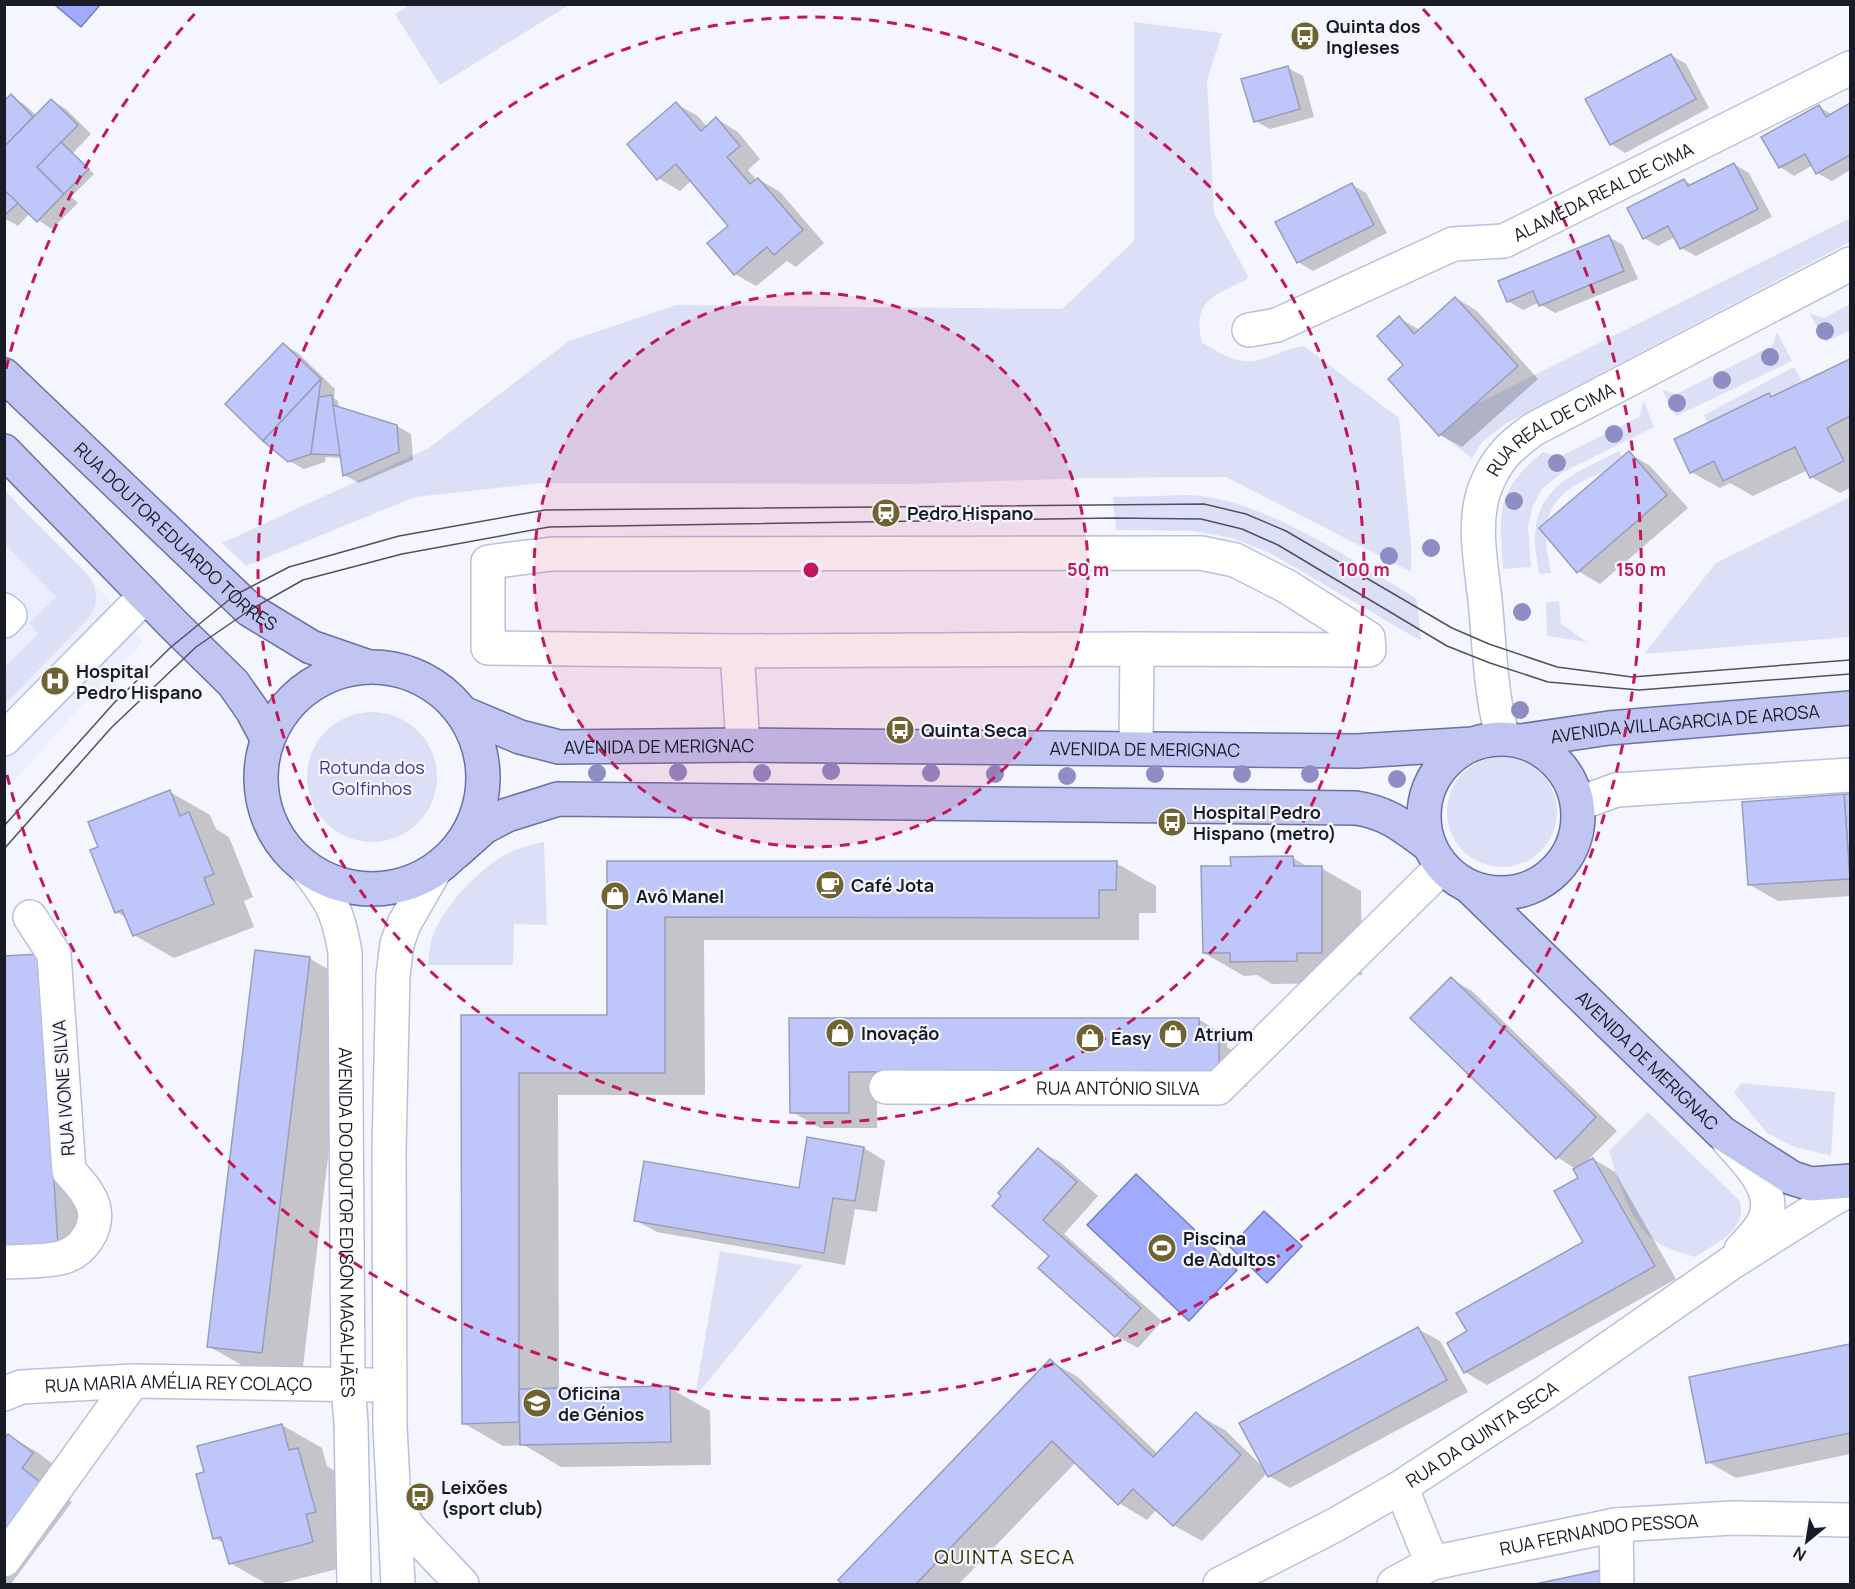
<svg xmlns="http://www.w3.org/2000/svg" width="1855" height="1589" viewBox="0 0 1855 1589" font-family="Manrope,sans-serif">
	<style>
		.built { fill: #ebeefe }
		.green { fill: #dce0f7 }
		.water { fill: #a0aafe; stroke: #787fbd; stroke-width: 1.5 }
		.shadow { fill: #0003 }
		.building { fill: #bfc7fa; stroke: #989dbc; stroke-width: 1.5 }
		.lines { fill: none; stroke-linecap: round; stroke-linejoin: round }
		.minor-casing { stroke: #b9bfdf; stroke-width: 36 }
		.major-casing { stroke: #6a71a4; stroke-width: 36 }
		.minor { stroke: #fff; stroke-width: 33 }
		.major { stroke: #c0c6f1; stroke-width: 33 }
		.tram { stroke: #50515b; stroke-width: 1.5 }
		.tree { fill: #8e8ec5 }
		.ring { fill: none; stroke: #c2185b; stroke-width: 3; stroke-dasharray: 10 8 }
		.labels { text-anchor: middle; dominant-baseline: central; stroke-width: 4.5; stroke-linejoin: round; paint-order: stroke }
		.poi-label { font-size: 18px; font-weight: bold; fill: #191b26; stroke: #f5f6fd; text-anchor: start }
		.street-label { font-size: 18px; fill: #191b26; stroke: #f5f6fd }
		.park-label { font-size: 18px; fill: #3a3998; stroke: #f5f6fd }
		.neighbourhood-label { font-size: 20px; letter-spacing: 1.5px; fill: #372f03; stroke: #f5f6fd }
		.centre { fill: #c2185b; stroke: #f5f6fd; stroke-width: 3 }
		.ring-label { font-size: 18px; text-anchor: middle; font-weight: bold; fill: #c2185b; stroke: #f5f6fd; stroke-width: 4.5; stroke-linejoin: round; paint-order: stroke }
	</style>
	<rect width="100%" height="100%" fill="#f5f6fd"/>
	<path class="built" d="M5,491L88,575L143,642L69,719L5,792Z"/>
	<g class="green">
		<path d="M411,4H569V5L440,85L395,14Z"/>
		<path d="M1134,22L1222,33L1207,81L1214,213L1249,278C1217,295 1191,299 1202,342C1219,353 1238,365 1259,360C1275,356 1288,348 1304,346L1399,418L1411,543V572L1226,477L1087,478L910,484L541,483L415,497L246,566L222,543L429,448L569,341L676,305L1062,309L1134,241Z"/>
		<path d="M1850,218V242L1505,424L1482,442L1472,458L1430,427Z"/>
		<path d="M1850,304V330L1826,342L1809,313L1824,318Z"/>
		<path d="M1777,332L1792,361L1676,416L1662,390L1676,394L1772,346Z"/>
		<path d="M1794,367L1802,381L1712,429L1704,415Z"/>
		<path d="M1644,401L1654,427L1563,472L1542,489L1533,506L1528,526L1531,567L1503,569C1499,511 1495,492 1543,452L1559,457L1639,417Z"/>
		<path d="M1619,451L1626,463C1587,479 1543,489 1546,541C1547,552 1549,563 1551,573L1539,574C1538,562 1534,548 1535,536C1537,484 1579,472 1619,451Z"/>
		<path d="M5,491L88,575C99,591 99,603 88,619L5,704V667L38,634L29,623L56,597L5,544Z"/>
		<path d="M1154,496C1170,496 1186,494 1201,496C1270,504 1357,563 1417,599L1421,641L1270,553L1232,538L1194,531L1116,530L1113,497Z"/>
		<path d="M1850,497V637L1644,654L1716,563Z"/>
		<path d="M1559,601L1561,624L1587,642L1547,636L1546,602Z"/>
		<circle cx="372" cy="777" r="65"/>
		<circle cx="1502" cy="812" r="55"/>
		<path d="M544,842L547,925L514,924L513,965H428C429,957 429,949 431,942C439,911 474,874 501,857C514,849 529,845 544,842Z"/>
		<path d="M1741,1083L1835,1092L1831,1156L1792,1146L1767,1133L1734,1093Z"/>
		<path d="M1648,1112L1740,1201C1748,1230 1715,1244 1695,1257C1683,1253 1670,1250 1660,1244C1632,1230 1617,1179 1609,1151Z"/>
		<path d="M720,1251L803,1265L695,1397Z"/>
	</g>
	<g class="water">
		<path d="M55,5H100L81,27Z"/>
		<path d="M1136,1174L1237,1270L1189,1321L1087,1225Z"/>
		<path d="M1264,1211L1302,1246L1267,1283L1230,1247Z"/>
	</g>
	<g class="shadow">
		<path d="M1671,55L1686,64L1709,108L1625,153L1611,144Z"/>
		<path d="M1288,68L1303,76L1314,117L1270,129L1255,121Z"/>
		<path d="M11,96L25,105L37,116L51,100L66,109L91,134L73,153L94,174L71,197L78,203L52,229L38,220L30,213L18,226L4,218V103Z"/>
		<path d="M676,104L698,116L707,127L717,119L738,132L760,159L748,170L757,180L758,179L780,192L824,243L796,267L787,261L756,286L735,274L731,226L692,180L680,191L658,178Z"/>
		<path d="M1850,105V170L1832,181L1817,173L1813,165L1794,176L1780,167L1819,107L1833,115Z"/>
		<path d="M1734,164L1749,173L1772,217L1696,256L1681,248L1675,237L1658,246L1644,238L1684,180L1692,185Z"/>
		<path d="M1352,185L1366,193L1387,233L1313,271L1298,262Z"/>
		<path d="M1609,237L1623,245L1638,279L1555,313L1538,303L1523,310L1508,301Z"/>
		<path d="M1456,298L1477,311L1538,379L1462,447L1440,435L1405,365L1399,318L1420,330Z"/>
		<path d="M284,345L298,353L335,389L334,398L338,401L339,408L397,426L411,434L413,460L359,483L344,475L342,458L326,457L325,462L304,469L289,461Z"/>
		<path d="M1850,361V488L1840,493L1811,477L1808,470L1753,496L1730,483L1720,488L1691,472L1769,395L1774,398Z"/>
		<path d="M1629,453L1650,466L1688,508L1600,584L1578,571Z"/>
		<path d="M170,792L210,815L216,829L229,837L253,897L244,901L254,927L174,958L134,935L127,918L116,912L100,848Z"/>
		<path d="M1850,795V896L1778,901L1750,885L1743,804Z"/>
		<path d="M1293,858L1310,868H1321L1361,891L1362,975L1337,976V983L1272,984L1257,975L1244,976L1204,953L1232,868Z"/>
		<path d="M609,862L1116,863L1156,886V913H1139V940H704L705,1095H558L559,1390L670,1388L710,1411L711,1465L561,1467L524,1445L503,1446L463,1423L462,1017H609Z"/>
		<path d="M39,955L86,1262L4,1266Z"/>
		<path d="M309,958L349,982L302,1375L249,1369L208,1346Z"/>
		<path d="M1451,979L1472,991L1617,1131L1585,1163L1593,1159L1615,1172L1676,1279L1487,1385L1465,1372L1449,1343L1469,1332L1585,1242L1580,1179L1574,1168L1557,1157Z"/>
		<path d="M1198,1019L1227,1036V1047L1247,1059V1087H877V1128H820L792,1112L791,1020Z"/>
		<path d="M864,1148L885,1161L877,1212L855,1209L845,1265L657,1232L635,1220L800,1189Z"/>
		<path d="M1038,1150L1060,1162L1098,1196L1064,1234L1162,1321L1138,1348L1116,1336L1003,1196Z"/>
		<path d="M1418,1329L1440,1341L1468,1392L1290,1488L1269,1476L1267,1473L1202,1541L1173,1525L1157,1509L1147,1520L1119,1503L1076,1462L959,1584H844L840,1580L1050,1361L1078,1377L1158,1454L1196,1414L1225,1430L1264,1468Z"/>
		<path d="M1850,1345V1454L1736,1478L1708,1462L1690,1379Z"/>
		<path d="M282,1425L322,1448L327,1466L338,1473L353,1565L278,1584H267L230,1563L225,1544L215,1538L206,1473Z"/>
		<path d="M9,1436L37,1452L61,1470L49,1486L72,1502L11,1584H4V1442Z"/>
		<path d="M1602,1572L1623,1584H1543Z"/>
	</g>
	<g class="building">
		<path d="M1671,54L1696,99L1610,145L1585,99Z"/>
		<path d="M1288,66L1300,109L1254,122L1241,79Z"/>
		<path d="M11,94L33,117L4,147V101Z"/>
		<path d="M51,99L78,125L37,167L64,194L37,222L4,190V147Z"/>
		<path d="M676,102L701,131L716,117L740,146L727,157L750,184L758,178L803,230L774,255L767,247L734,275L707,243L728,226L676,164L657,180L627,144Z"/>
		<path d="M1850,103V155L1816,174L1805,154L1779,168L1761,137L1819,105L1826,117Z"/>
		<path d="M61,142L89,169L64,194L37,167Z"/>
		<path d="M1734,163L1758,209L1680,249L1668,226L1643,239L1627,208L1684,179L1688,186Z"/>
		<path d="M1352,183L1374,225L1297,263L1275,222Z"/>
		<path d="M4,190L18,203L4,216Z"/>
		<path d="M1609,235L1624,271L1539,306L1533,291L1507,302L1498,281Z"/>
		<path d="M1455,297L1518,366L1439,436L1388,379L1403,365L1377,336L1399,316L1414,334Z"/>
		<path d="M283,343L321,379L263,441L225,404Z"/>
		<path d="M1850,359V416L1827,428L1844,461L1810,478L1795,447L1723,481L1714,461L1690,473L1674,439L1769,393L1771,397Z"/>
		<path d="M321,379L311,454L288,462L263,441Z"/>
		<path d="M332,395L341,455L311,454L319,397Z"/>
		<path d="M333,405L397,425L399,452L343,476Z"/>
		<path d="M1629,451L1667,495L1577,573L1539,528Z"/>
		<path d="M170,790L180,816L189,812L214,874L204,878L214,904L133,936L122,910L115,913L90,850L98,847L88,822Z"/>
		<path d="M1844,794H1850V879Z"/>
		<path d="M1844,794L1850,879L1748,885L1742,802Z"/>
		<path d="M1293,856L1294,866H1322V953H1297V961L1230,962V953H1203L1201,866H1231L1230,857Z"/>
		<path d="M607,861H1117L1116,890H1099V918L665,917V1073H519V1422L462,1424L461,1015H607Z"/>
		<path d="M255,950L310,957L262,1353L207,1347Z"/>
		<path d="M40,954L58,1246L4,1249V956Z"/>
		<path d="M1451,977L1596,1117L1556,1159L1410,1018Z"/>
		<path d="M789,1018H1199V1041H1219V1071L849,1072V1113H790Z"/>
		<path d="M807,1137L864,1147L855,1201L833,1198L824,1253L634,1221L644,1161L799,1188Z"/>
		<path d="M1038,1148L1077,1182L1043,1220L1141,1308L1115,1337L1038,1268L1049,1256L992,1206L1001,1196L998,1193Z"/>
		<path d="M1593,1158L1655,1266L1464,1373L1447,1343L1467,1331L1456,1313L1583,1242L1554,1191L1578,1178L1573,1169Z"/>
		<path d="M1418,1327L1447,1380L1268,1477L1239,1423Z"/>
		<path d="M1850,1344V1433L1706,1463L1689,1377Z"/>
		<path d="M1050,1359L1153,1457L1196,1412L1241,1455L1173,1526L1133,1489L1118,1505L1052,1441L916,1584H842L838,1580Z"/>
		<path d="M670,1386L671,1442L520,1445L519,1389Z"/>
		<path d="M282,1424L289,1450L298,1448L316,1512L306,1514L313,1542L229,1564L221,1537L213,1539L196,1474L204,1472L197,1446Z"/>
		<path d="M8,1434L33,1453L22,1468L44,1485L4,1538V1439Z"/>
		<path d="M1602,1570L1605,1584H1535Z"/>
	</g>
	<g class="lines">
		<g class="minor-casing">
			<g id="minor">
				<path id="s1" d="M1249,330L1277,325L1453,244L1504,241L1850,68"/>
				<path d="M4,610L10,615L4,621"/>
				<path d="M737,651L743,745"/>
				<path id="s2" d="M1503,738C1491,697 1490,654 1486,611C1483,571 1471,526 1485,488C1496,459 1510,446 1534,429L1850,264"/>
				<path d="M4,739L145,596"/>
				<path d="M1136,747L1137,649L1369,650L1368,638L1286,586L1235,560L1201,553L552,554L488,562V648L737,651L1137,649"/>
				<path d="M1578,804L1616,790L1850,775"/>
				<path id="s3" d="M307,869C332,901 338,912 345,952L348,1385L351,1423L354,1584"/>
				<path id="s4" d="M886,1087L1218,1088L1442,867"/>
				<path d="M1728,1140C1746,1161 1779,1191 1764,1221C1759,1232 1749,1241 1741,1250"/>
				<path d="M4,1262C22,1261 43,1262 60,1258C83,1253 100,1227 93,1205C88,1191 78,1181 69,1171L54,954L30,917"/>
				<path id="s5" d="M4,1394L21,1387L133,1381L371,1385"/>
				<path id="s6" d="M1401,1487L1432,1563L1616,1525L1732,1518L1850,1520"/>
				<path d="M396,1503L408,1527L462,1584"/>
				<path d="M1616,1525L1617,1584"/>
				<path d="M4,1560L133,1381"/>
				<path d="M398,1584L390,1426L389,1150L393,975L397,944L404,924L435,870"/>
				<path id="s7" d="M1220,1584L1335,1525L1401,1487L1546,1392L1731,1263L1826,1203L1850,1189"/>
				<path d="M1394,1584L1432,1563"/>
			</g>
		</g>
		<g class="major-casing">
			<g id="major">
				<path id="s8" d="M4,375L250,610L311,647L366,666"/>
				<path d="M4,451L174,625L233,683L252,710L267,738"/>
				<circle cx="372" cy="778" r="111"/>
				<path id="s9" d="M463,713L520,737L559,747L743,745L1357,751L1473,744"/>
				<circle cx="1501" cy="816" r="77"/>
				<path id="s10" d="M1521,741L1609,728L1850,708"/>
				<path d="M456,852L484,827L507,815L558,799L1356,808C1389,813 1404,827 1430,846"/>
				<path id="s11" d="M1470,887L1722,1133L1792,1178L1811,1184L1850,1181"/>
			</g>
		</g>
		<use href="#minor" class="minor"/>
		<use href="#major" class="major"/>
		<g class="tram">
			<path d="M4,826L114,703L171,647L235,595L289,567L399,536L545,510L1204,504L1246,514L1286,531L1452,628L1489,644L1557,667L1632,677L1850,660"/>
			<path d="M4,849L111,728L196,647L250,610L303,580L402,554L549,527L1114,518L1201,519L1242,529L1278,545L1447,646L1490,663L1548,682L1639,690L1850,674"/>
		</g>
	</g>
	<g class="tree">
		<circle cx="1825" cy="331" r="9"/>
		<circle cx="1770" cy="357" r="9"/>
		<circle cx="1722" cy="380" r="9"/>
		<circle cx="1677" cy="403" r="9"/>
		<circle cx="1614" cy="434" r="9"/>
		<circle cx="1557" cy="463" r="9"/>
		<circle cx="1514" cy="501" r="9"/>
		<circle cx="1431" cy="548" r="9"/>
		<circle cx="1389" cy="556" r="9"/>
		<circle cx="1522" cy="612" r="9"/>
		<circle cx="1520" cy="710" r="9"/>
		<circle cx="831" cy="771" r="9"/>
		<circle cx="678" cy="772" r="9"/>
		<circle cx="597" cy="773" r="9"/>
		<circle cx="762" cy="773" r="9"/>
		<circle cx="931" cy="773" r="9"/>
		<circle cx="995" cy="774" r="9"/>
		<circle cx="1155" cy="774" r="9"/>
		<circle cx="1242" cy="774" r="9"/>
		<circle cx="1310" cy="774" r="9"/>
		<circle cx="1067" cy="776" r="9"/>
		<circle cx="1397" cy="779" r="9"/>
	</g>
	<circle cx="811" cy="570" r="277" fill="#c2185b" fill-opacity=".12"/>
	<g class="ring">
		<circle cx="811" cy="570" r="277"/>
		<circle cx="811" cy="570" r="553"/>
		<path d="M6 369A830 830 0 0 1 199 9M1423 9A830 830 0 1 1 6 771"/>
	</g>
	<defs>
		<g id="bus-disc" transform="scale(1.5)"><circle r="9.5" fill="#6f6431" stroke="#f5f6fd"/><path d="M-5-6H5V4H4V6H2V4H-2V6H-4V4H-5ZM-3.5-4V0h7V-4ZM-3.5 1.2v1.5H-2V1.2ZM2 1.2v1.5H3.5V1.2Z" fill="#fff"/></g>
		<g id="station-disc" transform="scale(1.5)"><circle r="9.5" fill="#6f6431" stroke="#f5f6fd"/><path d="M-3-6H3Q5-6 5-4V2Q5 4 3 4L4.5 6H3L1.5 4h-3L-3 6H-4.5L-3 4Q-5 4-5 2V-4Q-5-6-3-6ZM-3.5-4v3h7v-3ZM-3.5 1v1.5H-2V1ZM2 1v1.5H3.5V1Z" fill="#fff"/></g>
		<g id="hospital-disc" transform="scale(1.5)"><circle r="9.5" fill="#6f6431" stroke="#f5f6fd"/><path d="M-5-5h3v3.5h4V-5h3V5h-3V1.5h-4V5h-3Z" fill="#fff"/></g>
		<g id="cafe-disc" transform="scale(1.5)"><circle r="9.5" fill="#6f6431" stroke="#f5f6fd"/><path d="M-5.5-4.5H6V0H3Q3 3.5 0 3.5H-2.5Q-5.5 3.5-5.5 0ZM3-3.2v2h1.7v-2ZM-6 4.5H4V6H-6Z" fill="#fff"/></g>
		<g id="shop-disc" transform="scale(1.5)"><circle r="9.5" fill="#6f6431" stroke="#f5f6fd"/><path d="M-5-2.5h2.3a2.7 3.5 0 0 1 5.4 0H5L5.5 6h-11ZM-1.5-2.5h3a1.5 2.3 0 0 0-3 0Z" fill="#fff"/></g>
		<g id="stadium-disc" transform="scale(1.5)"><circle r="9.5" fill="#6f6431" stroke="#f5f6fd"/><path d="M0-5a6.5 5 0 1 0 0 10a6.5 5 0 1 0 0-10ZM-3.5-1.8h7v3.6h-7Z" fill="#fff"/></g>
		<g id="school-disc" transform="scale(1.5)"><circle r="9.5" fill="#6f6431" stroke="#f5f6fd"/><path d="M0-5L7-2L0 1L-7-2ZM-4 1L0 2.5L4 1V4Q0 6-4 4Z" fill="#fff"/></g>
	</defs>
	<g fill-rule="evenodd">
		<use href="#bus-disc" x="1305" y="36"/>
		<use href="#station-disc" x="886" y="513"/>
		<use href="#hospital-disc" x="55" y="681"/>
		<use href="#bus-disc" x="900" y="730"/>
		<use href="#bus-disc" x="1172" y="822"/>
		<use href="#cafe-disc" x="830" y="885"/>
		<use href="#shop-disc" x="615" y="896"/>
		<use href="#shop-disc" x="840" y="1033"/>
		<use href="#shop-disc" x="1173" y="1034"/>
		<use href="#shop-disc" x="1090" y="1038"/>
		<use href="#stadium-disc" x="1162" y="1248"/>
		<use href="#school-disc" x="537" y="1403"/>
		<use href="#bus-disc" x="420" y="1497"/>
	</g>
	<g class="labels">
		<g class="poi-label">
			<text x="1326" y="26">Quinta dos<tspan x="1326" dy="21">Ingleses</tspan></text>
			<text x="907" y="513">Pedro Hispano</text>
			<text x="76" y="671">Hospital<tspan x="76" dy="21">Pedro Hispano</tspan></text>
			<text x="921" y="730">Quinta Seca</text>
			<text x="1193" y="812">Hospital Pedro<tspan x="1193" dy="21">Hispano (metro)</tspan></text>
			<text x="851" y="885">Café Jota</text>
			<text x="636" y="896">Avô Manel</text>
			<text x="861" y="1033">Inovação</text>
			<text x="1194" y="1034">Atrium</text>
			<text x="1111" y="1038">Easy</text>
			<text x="1183" y="1238">Piscina<tspan x="1183" dy="21">de Adultos</tspan></text>
			<text x="558" y="1393">Oficina<tspan x="558" dy="21">de Génios</tspan></text>
			<text x="441" y="1487">Leixões<tspan x="441" dy="21">(sport club)</tspan></text>
		</g>
		<g class="street-label">
			<text stroke="none"><textPath href="#s1" startOffset="384">ALAMEDA REAL DE CIMA</textPath></text>
			<text stroke="none"><textPath href="#s2" startOffset="344">RUA REAL DE CIMA</textPath></text>
			<text stroke="none"><textPath href="#s8" startOffset="236">RUA DOUTOR EDUARDO TORRES</textPath></text>
			<text stroke="none"><textPath href="#s10" startOffset="165">AVENIDA VILLAGARCIA DE AROSA</textPath></text>
			<text stroke="none"><textPath href="#s9" startOffset="202">AVENIDA DE MERIGNAC</textPath></text>
			<text stroke="none"><textPath href="#s9" startOffset="688">AVENIDA DE MERIGNAC</textPath></text>
			<text stroke="none"><textPath href="#s11" startOffset="248">AVENIDA DE MERIGNAC</textPath></text>
			<text stroke="none"><textPath href="#s4" startOffset="232">RUA ANTÓNIO SILVA</textPath></text>
			<text transform="translate(63 1088) rotate(-94)">RUA IVONE SILVA</text>
			<text stroke="none"><textPath href="#s3" startOffset="363">AVENIDA DO DOUTOR EDISON MAGALHÃES</textPath></text>
			<text stroke="none"><textPath href="#s5" startOffset="176">RUA MARIA AMÉLIA REY COLAÇO</textPath></text>
			<text stroke="none"><textPath href="#s7" startOffset="302">RUA DA QUINTA SECA</textPath></text>
			<text stroke="none"><textPath href="#s6" startOffset="252">RUA FERNANDO PESSOA</textPath></text>
		</g>
		<g class="park-label">
			<text x="372" y="767">Rotunda dos<tspan x="372" dy="21">Golfinhos</tspan></text>
		</g>
		<g class="neighbourhood-label">
			<text x="1005" y="1556">QUINTA SECA</text>
		</g>
	</g>
	<circle cx="811" cy="570" r="9" class="centre"/>
	<g class="ring-label">
		<text x="1088" y="576">50 m</text>
		<text x="1364" y="576">100 m</text>
		<text x="1641" y="576">150 m</text>
	</g>
	<rect width="1855" height="1589" fill="none" stroke="#191b26" stroke-width="12"/>
	<g transform="translate(1807 1541) rotate(210)" stroke="#f5f6fd" stroke-width="4.5" paint-order="stroke">
	<path d="M0-4.5L10 22L0 15L-10 22Z" fill="#191b26"/>
	<text y="-9" font-size="16" font-weight="bold" text-anchor="middle" fill="#191b26">N</text>
	</g>
</svg>
